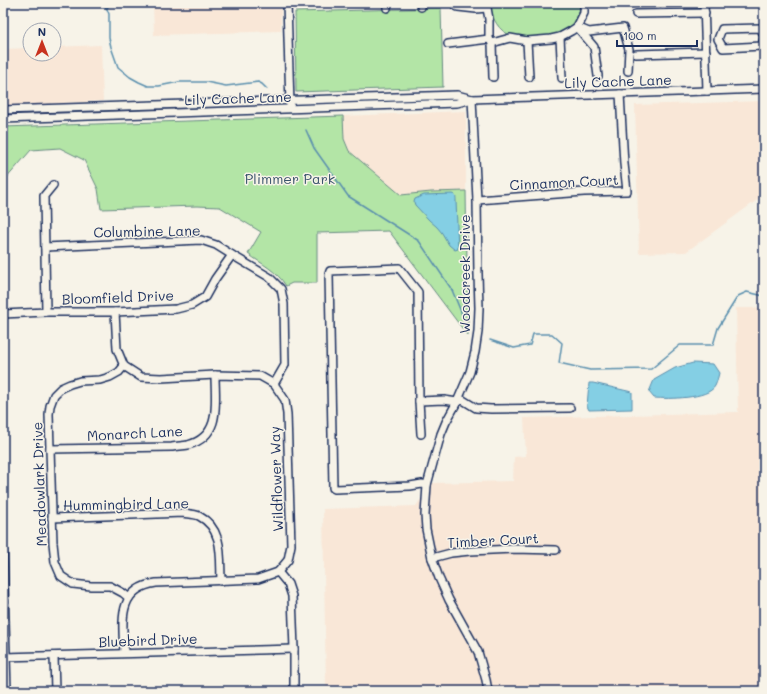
<svg xmlns="http://www.w3.org/2000/svg" width="767" height="694" viewBox="0 0 767 694" font-family="Mali,sans-serif">
	<style>
		.built { fill: #f9e7d7 }
		.green { fill: #b3e5a6; stroke: #678a82 }
		.water { fill: #84cfe4; stroke: #5a8fae }
		.lines { fill: none; stroke-linecap: round; stroke-linejoin: round }
		.stream { stroke: #5a8fae; stroke-width: 1.5 }
		.minor-casing { stroke: #1b2f5e; stroke-width: 10 }
		.minor { stroke: #f7f3e8; stroke-width: 7 }
		.labels { text-anchor: middle; dominant-baseline: central; stroke-width: 3; stroke-linejoin: round; paint-order: stroke }
		.street-label { font-size: 14px; fill: #1b2f5e; stroke: #f7f3e8 }
		.park-label { font-size: 14px; fill: #39536c; stroke: #f7f3e8 }
	</style>
	<rect width="100%" height="100%" fill="#f7f3e8"/>
	<filter id="ink" filterUnits="userSpaceOnUse"><feTurbulence type="fractalNoise" baseFrequency=".025" numOctaves="2"/><feDisplacementMap in="SourceGraphic" scale="8" xChannelSelector="R" yChannelSelector="G"/><feConvolveMatrix kernelMatrix="1 2 1 2 8 2 1 2 1" color-interpolation-filters="sRGB"/></filter>
	<g filter="url(#ink)">
		<g class="built">
			<path d="M153,3H281V31L154,35Z"/>
			<path d="M101,45L103,101L3,106V49L30,48V54H54V47Z"/>
			<path d="M764,101V195L686,252L639,253L635,105Z"/>
			<path d="M466,111V191L431,192L401,195L349,151L344,139L343,116Z"/>
			<path d="M736,308H764V691H326L323,509L416,506L432,483L513,481L514,457L526,456L524,418L738,412Z"/>
		</g>
		<g class="green">
			<path d="M490,3H580C580,18 571,31 556,35C550,36 543,36 538,36C530,37 520,38 513,36C498,32 491,17 490,3Z"/>
			<path d="M441,8L443,87L296,92L295,12Z"/>
			<path d="M343,116L344,139L349,151L401,195L431,192L466,191L468,336L389,231L317,233V283H292L286,286C277,271 262,264 248,254L261,232L220,207L197,206L101,209L98,189L84,160L60,148L31,150L5,180L3,127Z"/>
		</g>
		<g class="water">
			<path d="M452,194C456,195 456,197 456,201L458,249L455,250L449,245L442,233L437,227L429,220L415,205L414,202L415,199L424,195Z"/>
			<path d="M693,363L713,364L719,373C718,377 717,382 715,386C708,399 668,399 654,398L649,392L654,380L675,368Z"/>
			<path d="M589,383H593L632,392V409L589,410L587,406Z"/>
		</g>
		<g class="lines">
			<g class="stream">
				<path d="M102,3L107,9L109,14V38L111,47L118,67L130,77L139,82L148,86H159L179,82H206L226,86L258,82L262,84L267,89"/>
				<path d="M4,4L14,3"/>
				<path d="M107,8L111,3"/>
				<path d="M306,130L314,148L348,196L419,241L452,290L464,319"/>
				<path d="M490,340L514,348L530,345L533,334H552L562,343L559,363L590,370L651,369L680,345H713L718,328L738,296L747,292L764,296"/>
			</g>
			<g class="minor-casing">
				<g id="minor">
					<path d="M287,3L290,105"/>
					<path d="M387,3V8"/>
					<path d="M421,3V7"/>
					<path d="M456,3V6L458,7L476,9L487,8"/>
					<path d="M486,3L489,19V39L492,43L510,38L527,41L551,39L560,37L571,31L577,27L584,13V3"/>
					<path d="M704,3L707,91"/>
					<path d="M636,14L705,13"/>
					<path d="M577,27L589,32L623,28L629,49L628,71"/>
					<path d="M578,28L594,47L598,76"/>
					<path d="M560,37L562,78"/>
					<path d="M764,37L761,28L722,29L718,39L723,48L762,46L764,37"/>
					<path d="M527,41L529,77"/>
					<path d="M492,43L493,77"/>
					<path d="M448,44L489,39"/>
					<path d="M636,54L706,52"/>
					<path d="M472,99L477,200L478,274L479,308L478,332L475,352L470,372L457,402L446,422L441,434L427,485L425,515L426,529L432,558L439,578L449,600L478,652L486,680L488,691"/>
					<path d="M3,110L457,95L472,99"/>
					<path d="M3,119L457,103L472,99L764,89"/>
					<path d="M477,200L584,192L627,191L624,164L620,94"/>
					<path d="M45,247L201,240L216,245L232,255L269,277L281,289L284,304L285,365L274,384"/>
					<path d="M46,312L44,196L53,185"/>
					<path d="M115,312L117,349L124,366L141,377L161,378L215,375L260,376L274,384L285,400L287,414L291,545L288,560L278,572L258,579L156,583C116,589 123,623 124,653"/>
					<path d="M3,314L46,312H115L176,309L192,305L205,297L215,279L232,255"/>
					<path d="M124,366L119,372L110,377L100,380L80,381L70,384L61,388L54,395L50,406L49,414L50,449L53,543L55,562L61,576L73,584L91,586H110L123,593L129,598"/>
					<path d="M419,401L444,400L457,402L463,400L476,408L491,409L570,408"/>
					<path d="M421,434L419,401L418,292L399,268L330,271L329,274L333,488L335,489L410,486L422,484L427,485"/>
					<path d="M50,449L172,447C177,446 183,446 188,445C222,436 215,403 215,375"/>
					<path d="M52,518L183,513C188,514 194,514 199,516C224,529 220,557 221,581"/>
					<path d="M3,548L7,691"/>
					<path d="M432,558L451,553L470,551L514,549L556,550"/>
					<path d="M278,572L288,584L292,596L294,649V691"/>
					<path d="M54,656L55,691"/>
					<path d="M3,657L294,649"/>
				</g>
			</g>
			<use href="#minor" class="minor"/>
		</g>
	</g>
	<g class="labels">
		<g class="street-label">
			<text transform="translate(618 81) rotate(-2)">Lily Cache Lane</text>
			<text transform="translate(238 98) rotate(-2)">Lily Cache Lane</text>
			<text transform="translate(564 182) rotate(-3)">Cinnamon Court</text>
			<text transform="translate(147 231) rotate(-1)">Columbine Lane</text>
			<text transform="translate(464 274) rotate(-90)">Woodcreek Drive</text>
			<text transform="translate(118 297) rotate(-2)">Bloomfield Drive</text>
			<text transform="translate(135 433) rotate(-3)">Monarch Lane</text>
			<text transform="translate(276 479) rotate(-92)">Wildflower Way</text>
			<text transform="translate(39 484) rotate(-92)">Meadowlark Drive</text>
			<text transform="translate(126 504) rotate(-1)">Hummingbird Lane</text>
			<text transform="translate(493 540) rotate(-3)">Timber Court</text>
			<text transform="translate(148 640) rotate(-2)">Bluebird Drive</text>
		</g>
		<g class="park-label">
			<text x="290" y="178">Plimmer Park</text>
		</g>
	</g>
	<rect width="767" height="694" fill="none" stroke="#f7f3e8" stroke-width="16"/>
	<rect x="8" y="8" width="751" height="678" fill="none" stroke="#1b2f5e" stroke-width="1.5" filter="url(#ink)"/>
	<g transform="translate(42 42)"><circle r="19" fill="#f7f3e8" stroke="#9fa5b1"/>
	<path d="M0-3L7 15L0 10L-7 15Z" fill="#c8321e"/>
	<text y="-6" font-size="11" font-weight="bold" text-anchor="middle" fill="#1b2f5e">N</text>
	</g>
	<path d="M617 40v6h80v-6" fill="none" stroke="#1b2f5e" stroke-width="2"/>
	<text x="623" y="40" font-size="12" fill="#1b2f5e" stroke="#f7f3e8" stroke-width="3" paint-order="stroke">100 m</text>
</svg>
